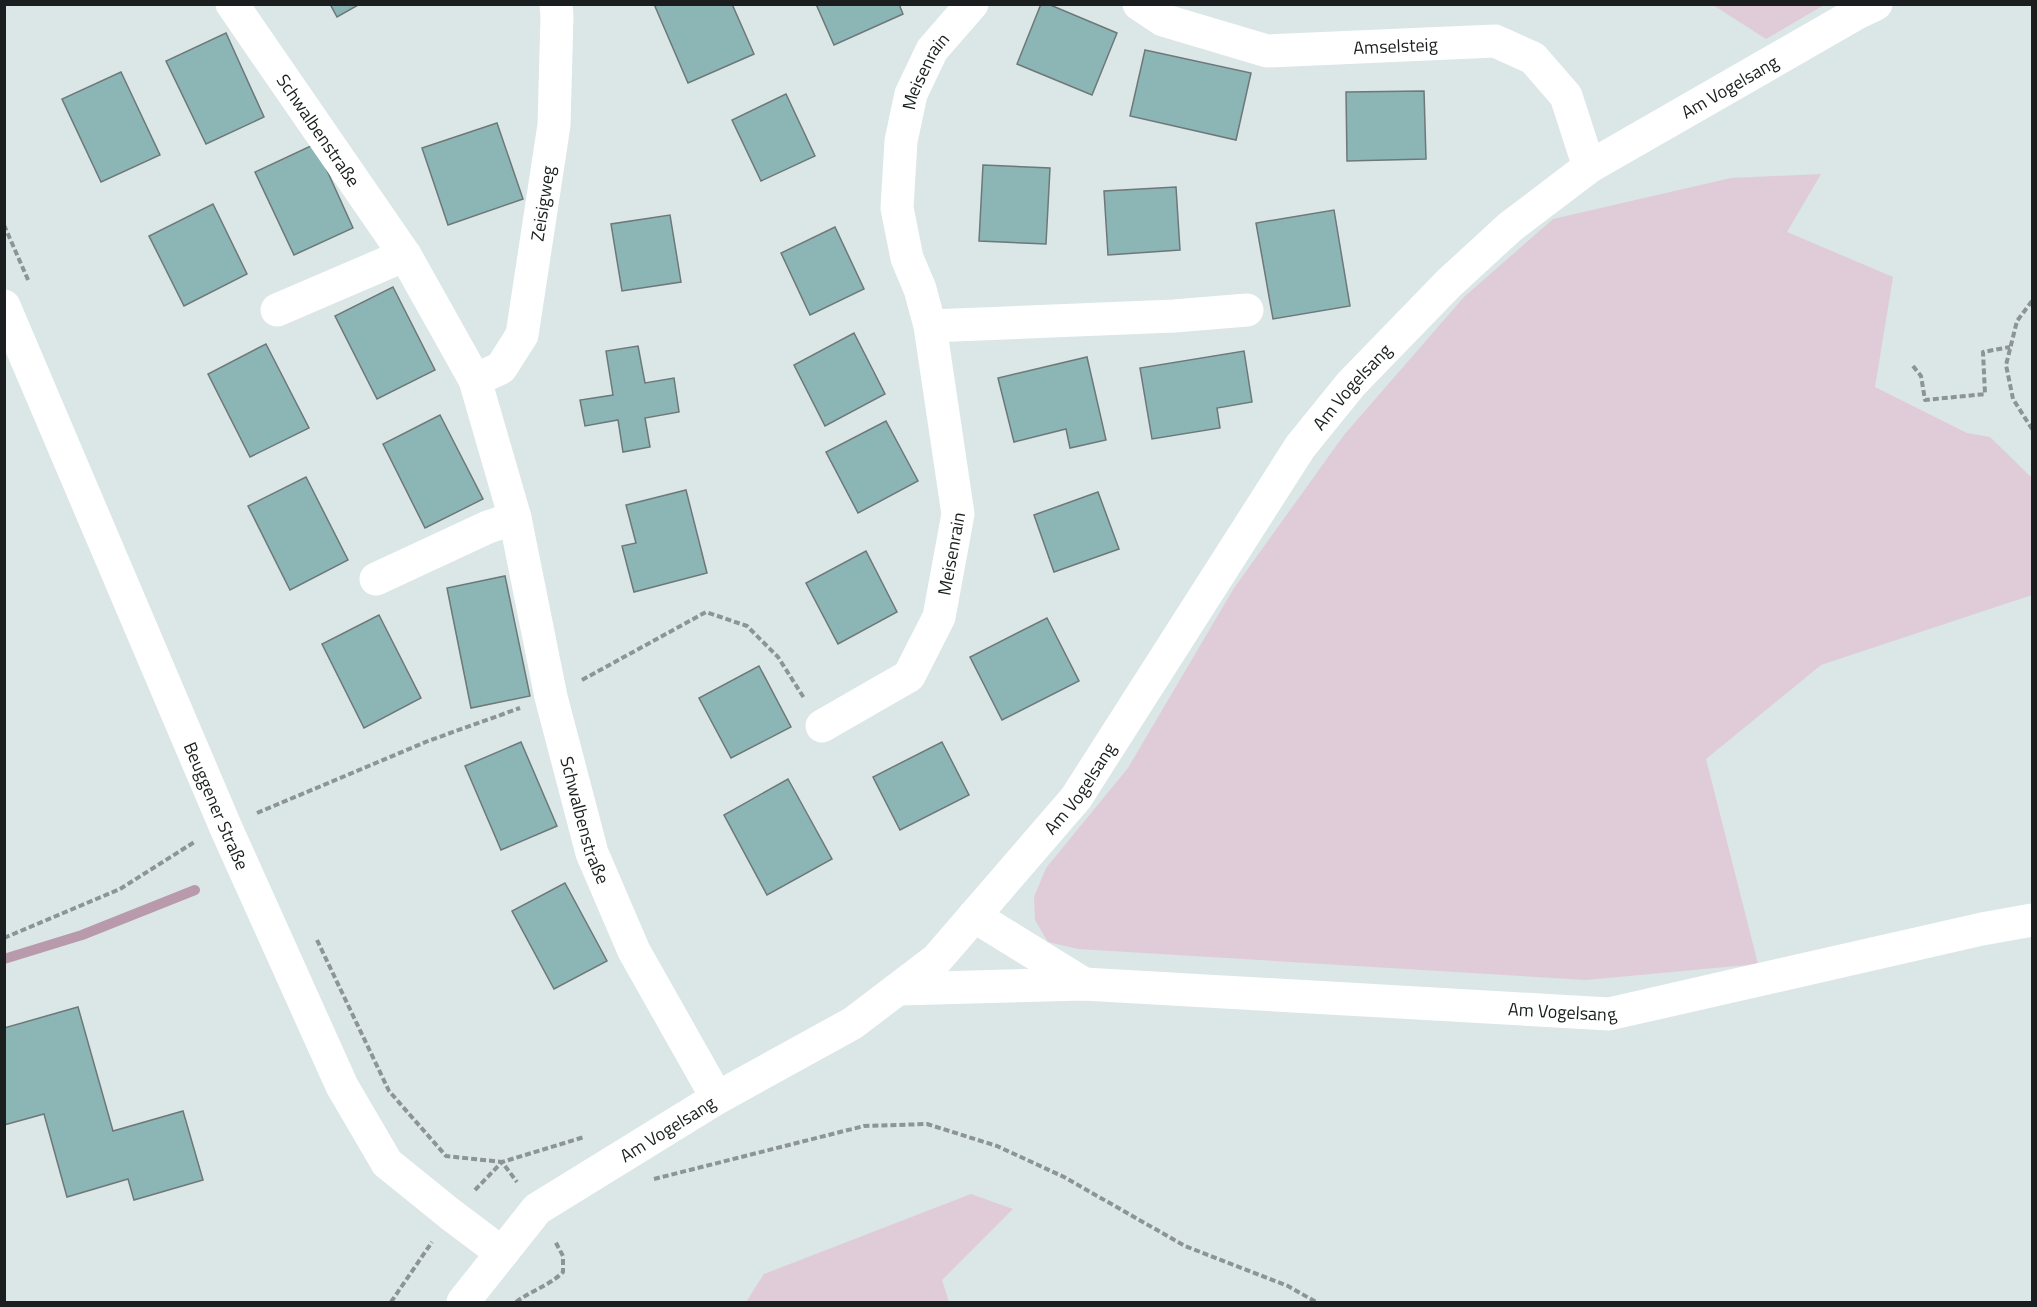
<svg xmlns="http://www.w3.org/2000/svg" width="2037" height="1307" viewBox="0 0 2037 1307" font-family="'Titillium Web',sans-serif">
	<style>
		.green { fill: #dfccd8 }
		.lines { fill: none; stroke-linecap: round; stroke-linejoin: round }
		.stream { stroke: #b89aac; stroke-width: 10 }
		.building { fill: #8cb5b6; stroke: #6e7878; stroke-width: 1.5 }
		.path { stroke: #8c9494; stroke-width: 4; stroke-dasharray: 6 3; stroke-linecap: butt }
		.minor { stroke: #fff; stroke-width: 33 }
		.labels { text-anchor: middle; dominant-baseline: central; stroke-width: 4.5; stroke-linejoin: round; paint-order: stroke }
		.street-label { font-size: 18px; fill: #1a1e1e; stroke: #fff }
	</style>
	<rect width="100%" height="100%" fill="#dbe6e6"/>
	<g class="green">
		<path d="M1713,5H1824L1766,39Z"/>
		<path d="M1821,174L1787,232L1893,277L1875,387L1967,433L1990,437L2032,478V595L1821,665L1706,759L1758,964L1586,980L1078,949L1048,942L1035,920L1034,897L1046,868L1128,768L1234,588L1344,435L1464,297L1553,219L1731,178Z"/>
		<path d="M971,1194L1013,1209L942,1280L949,1302H746L764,1274Z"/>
	</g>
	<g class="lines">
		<path class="stream" d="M4,959L82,935L195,890"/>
	</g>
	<g class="building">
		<path d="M330,4H360L337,17Z"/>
		<path d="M654,4H732L754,54L688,83Z"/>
		<path d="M816,4H899L903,14L834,45Z"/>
		<path d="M1041,4H1048L1117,33L1092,95L1017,64Z"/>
		<path d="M226,33L264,117L206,144L166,61Z"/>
		<path d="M1145,50L1251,73L1236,140L1130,116Z"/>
		<path d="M121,72L160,155L101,182L62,99Z"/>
		<path d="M1424,91L1426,159L1347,161L1346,92Z"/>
		<path d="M786,94L815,156L761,181L732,120Z"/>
		<path d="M497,123L523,199L448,225L422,148Z"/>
		<path d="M315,144L353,228L294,255L255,172Z"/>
		<path d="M983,165L1050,168L1046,244L979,241Z"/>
		<path d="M1176,187L1180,250L1108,255L1104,191Z"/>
		<path d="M213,204L247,274L184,306L149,236Z"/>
		<path d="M1334,210L1350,306L1273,319L1256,223Z"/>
		<path d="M670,215L681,282L622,291L611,224Z"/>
		<path d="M835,227L864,289L810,315L781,253Z"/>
		<path d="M393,287L435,370L377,399L335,316Z"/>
		<path d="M854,333L885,394L825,426L794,365Z"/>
		<path d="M266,344L309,428L250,457L208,374Z"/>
		<path d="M638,346L645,383L674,378L679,412L645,418L650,447L623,452L618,420L585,426L580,400L613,395L606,351Z"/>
		<path d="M1244,351L1252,402L1217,408L1220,428L1152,439L1140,368Z"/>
		<path d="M1087,357L1106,440L1070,448L1066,429L1014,442L998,378Z"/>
		<path d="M440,415L483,499L425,528L383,444Z"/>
		<path d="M886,421L918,481L858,513L826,452Z"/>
		<path d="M306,477L348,560L290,590L248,506Z"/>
		<path d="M686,490L707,573L634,592L622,546L636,543L626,505Z"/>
		<path d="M1098,492L1119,549L1054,572L1034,515Z"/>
		<path d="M866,551L897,612L838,644L806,583Z"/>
		<path d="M505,576L530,696L471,708L447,588Z"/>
		<path d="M379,615L421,698L364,728L322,644Z"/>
		<path d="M1047,618L1079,681L1002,720L970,657Z"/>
		<path d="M759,666L791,727L731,758L699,698Z"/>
		<path d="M521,742L557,826L501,850L465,766Z"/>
		<path d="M942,742L969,795L900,830L873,777Z"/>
		<path d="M788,779L832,859L767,895L724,815Z"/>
		<path d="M565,883L607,961L554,989L512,911Z"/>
		<path d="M78,1007L113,1131L183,1111L203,1180L134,1200L128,1179L67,1197L44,1114L4,1125V1028Z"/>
	</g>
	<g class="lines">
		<g class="path">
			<path d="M4,225L29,282"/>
			<path d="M2032,301L2017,321L2006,365L2013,399L2032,429"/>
			<path d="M1913,366L1921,376L1925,400L1985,394L1983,352L2010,347"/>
			<path d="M582,680L706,612L747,626L778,657L804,698"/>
			<path d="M257,813L428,741L520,708"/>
			<path d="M4,938L120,889L196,841"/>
			<path d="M317,940L389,1091L446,1156L502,1162L517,1182"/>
			<path d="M654,1179L864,1126L927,1124L997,1146L1064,1177L1185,1246L1288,1286L1316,1302"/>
			<path d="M475,1190L502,1162L584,1137"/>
			<path d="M391,1302L432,1242"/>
			<path d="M516,1302C532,1290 549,1286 563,1272V1256L555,1241"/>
		</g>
		<g class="minor">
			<path id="s1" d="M232,4L405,255L475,380L515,518L551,697L592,853L634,951L717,1098"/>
			<path id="s2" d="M1139,4L1163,20L1267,51L1495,41L1533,58L1566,96L1589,167"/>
			<path id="s3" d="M4,306L226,828L342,1086L387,1163L450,1214L502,1253"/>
			<path d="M277,310L405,255"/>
			<path d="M930,326L1174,316L1247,310"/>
			<path id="s4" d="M475,380L501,368L522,335L554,125L557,16L556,4"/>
			<path d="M376,579L488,527L515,518"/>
			<path id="s5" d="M822,726L909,676L939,617L958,514L930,326L920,289L907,258L897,208L901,141L911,94L932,50L972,4"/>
			<path d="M974,916L1084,984"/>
			<path id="s6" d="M899,989L1084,984L1609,1014L1982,929L2032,920"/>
			<path id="s7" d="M463,1302L537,1209L717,1098L853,1023L937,959L1076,798L1300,447L1351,384L1449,283L1510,227L1589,167L1859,12L1876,4"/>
		</g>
	</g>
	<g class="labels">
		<g class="street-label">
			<text stroke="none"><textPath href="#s2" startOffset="266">Amselsteig</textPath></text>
			<text stroke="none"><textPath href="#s5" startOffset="726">Meisenrain</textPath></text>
			<text stroke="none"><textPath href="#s7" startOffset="1786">Am Vogelsang</textPath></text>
			<text stroke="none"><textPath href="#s1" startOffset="153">Schwalbenstraße</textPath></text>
			<text stroke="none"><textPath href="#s4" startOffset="201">Zeisigweg</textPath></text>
			<text stroke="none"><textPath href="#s7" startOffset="1300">Am Vogelsang</textPath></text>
			<text stroke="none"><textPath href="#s5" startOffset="231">Meisenrain</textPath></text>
			<text stroke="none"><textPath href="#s7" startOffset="814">Am Vogelsang</textPath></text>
			<text stroke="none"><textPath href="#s3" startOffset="543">Beuggener Straße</textPath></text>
			<text stroke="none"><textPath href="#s1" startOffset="902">Schwalbenstraße</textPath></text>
			<text stroke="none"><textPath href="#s6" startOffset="664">Am Vogelsang</textPath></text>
			<text stroke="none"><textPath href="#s7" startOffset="272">Am Vogelsang</textPath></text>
		</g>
	</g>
	<rect width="2037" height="1307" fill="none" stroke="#1a1e1e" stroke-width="12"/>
</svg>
